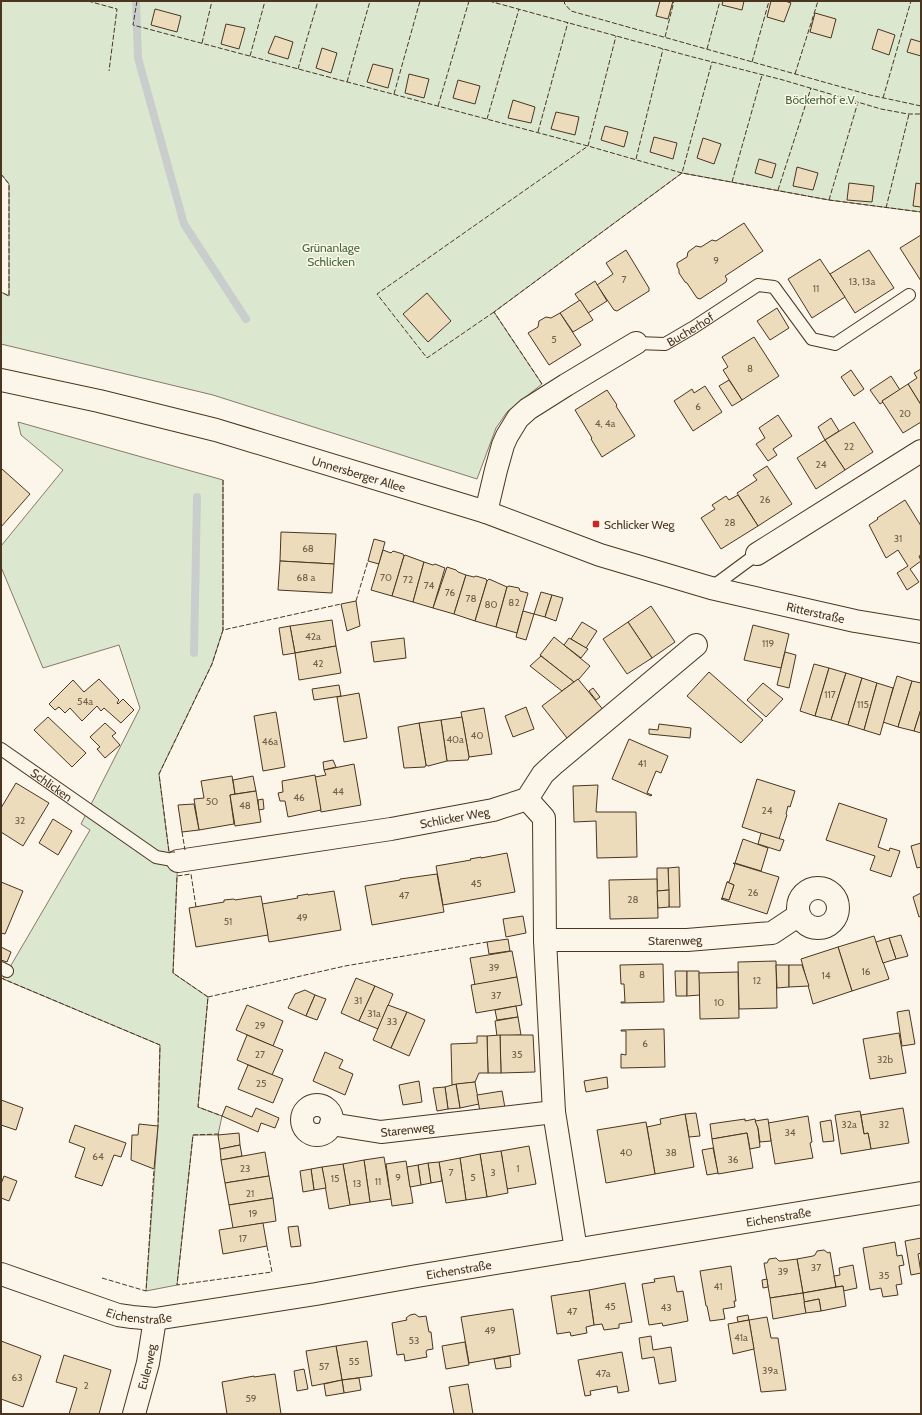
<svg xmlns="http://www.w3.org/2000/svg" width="922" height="1415" viewBox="0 0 922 1415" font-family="Cabin,sans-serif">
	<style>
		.green { fill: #dce7d0; stroke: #887966 }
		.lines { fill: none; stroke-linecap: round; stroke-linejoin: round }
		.stream { stroke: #c9cecd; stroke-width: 8 }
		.building { fill: #ecdcbc; stroke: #4a3520 }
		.lane-casing { stroke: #4a3520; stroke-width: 14 }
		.street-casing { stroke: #4a3520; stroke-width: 24 }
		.secondary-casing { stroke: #4a3520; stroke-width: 24 }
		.lane { stroke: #fbf6e9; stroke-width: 12 }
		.street { stroke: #fbf6e9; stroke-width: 22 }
		.secondary { stroke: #fbf6e9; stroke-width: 22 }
		.fence { stroke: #4a3520; stroke-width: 1; stroke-dasharray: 5 2; stroke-linecap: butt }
		.poi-dot { fill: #c62828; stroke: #fbf6e9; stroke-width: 1.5 }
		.labels { text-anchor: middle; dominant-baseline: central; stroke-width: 3; stroke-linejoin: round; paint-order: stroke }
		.number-label { font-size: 10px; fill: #725f47 }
		.park-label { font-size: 12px; fill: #436837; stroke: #fbf6e9 }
		.street-label { font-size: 12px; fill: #4a3520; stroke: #fbf6e9 }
		.poi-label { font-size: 12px; fill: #4a3520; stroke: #fbf6e9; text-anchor: start }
	</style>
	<rect width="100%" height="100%" fill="#fbf6e9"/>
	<g class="green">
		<path d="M1,1H921V212L829,200L682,173L494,312L542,384L507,412L496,428L477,479L213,395L1,344V292L9,296V184L1,174Z"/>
		<path d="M18,422L223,480V630L212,664L159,774L169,852H178L173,973L208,997L198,1107L222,1116L218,1135H193L177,1285L146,1291L158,1126L160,1045L3,979L90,830L81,824L140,708L119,645L43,668L1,567V546L63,470L21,435Z"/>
	</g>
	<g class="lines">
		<g class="stream">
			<path d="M136,1L138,58L184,224L246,319"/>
			<path d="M194,653L197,497"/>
		</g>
	</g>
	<g class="building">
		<path d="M660,1H673L668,19L656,16Z"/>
		<path d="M723,1H744L742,10L722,5Z"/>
		<path d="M771,1H785L791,3L784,22L767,17Z"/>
		<path d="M155,9L181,16L177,32L151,25Z"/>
		<path d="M815,13L836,19L831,38L810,32Z"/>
		<path d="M226,24L245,28L239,49L221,44Z"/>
		<path d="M878,29L895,35L889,55L872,49Z"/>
		<path d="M275,36L293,42L288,59L268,53Z"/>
		<path d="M911,39L921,42V56L907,52Z"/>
		<path d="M322,48L337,53L331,73L316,68Z"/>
		<path d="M373,64L393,69L388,88L367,82Z"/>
		<path d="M409,74L429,79L424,98L405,93Z"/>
		<path d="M458,80L480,86L475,104L453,98Z"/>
		<path d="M513,100L535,107L531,123L508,118Z"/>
		<path d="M556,112L579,117L575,135L551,129Z"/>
		<path d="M605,126L628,132L624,147L601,140Z"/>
		<path d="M654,137L677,143L673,159L650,152Z"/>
		<path d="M703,138L721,144L714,164L697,158Z"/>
		<path d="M759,159L776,164L772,178L755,173Z"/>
		<path d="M797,167L818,173L813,190L793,186Z"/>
		<path d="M849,183L874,186L872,202L847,200Z"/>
		<path d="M916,183L921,184V207L913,206Z"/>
		<path d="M744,223L763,251L725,276L727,279L726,282L700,299L697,298L687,283L685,282L679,273V270L677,266V263L687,257L688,252L696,246L701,247L712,240L716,241Z"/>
		<path d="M921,235V281L900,248Z"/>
		<path d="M626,250L649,288V291L617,311L614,310L597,285L613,274L606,263Z"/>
		<path d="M869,250L894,288L855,313L830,274Z"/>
		<path d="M820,259L845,297L812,318L788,279Z"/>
		<path d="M595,281L607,301L588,313L575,294Z"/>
		<path d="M427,293L451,321L428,342L403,314Z"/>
		<path d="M580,300L593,320L573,332L560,313Z"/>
		<path d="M777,308L789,328L770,340L757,321Z"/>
		<path d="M560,313L581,345L549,365L528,333L538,327L539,321L546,317L551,318Z"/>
		<path d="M754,337L779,376L742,400L723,370L728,367L722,357Z"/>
		<path d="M921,369V405L908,384L917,378L914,373Z"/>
		<path d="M851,370L864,389L854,396L841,377Z"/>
		<path d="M891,376L900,390L882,401L883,402L880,404L870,390Z"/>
		<path d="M729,380L742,400L732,406L719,386Z"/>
		<path d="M908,384L921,405V422L903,433L882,401Z"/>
		<path d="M705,386L722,412L693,431L674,401L692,389L694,393Z"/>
		<path d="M607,390L617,405L616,406L635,436L602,457L591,439L592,438L575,410Z"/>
		<path d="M778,415L792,436L773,449L777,455L768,461L756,444L765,438L759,428Z"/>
		<path d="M831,418L839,431L825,440L818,427Z"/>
		<path d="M854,422L873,452L845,470L825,440Z"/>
		<path d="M825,440L845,470L816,489L797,458Z"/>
		<path d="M767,466L792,504L758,526L737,493L757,480L753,475Z"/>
		<path d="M2,469L30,494L1,527V471Z"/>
		<path d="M738,495L758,526L721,549L701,518L715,509L712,505L726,496L729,500Z"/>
		<path d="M905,500L921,526V555L919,556L921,561L910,569L919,582L907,590L897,573L908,566L898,550L886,558L869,525L878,519L877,518Z"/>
		<path d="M281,532L336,534L334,564L280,561Z"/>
		<path d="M374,539L385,542L379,564L368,561Z"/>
		<path d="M383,550L391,553L393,551L403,554L404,556L392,596L371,590Z"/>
		<path d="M405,555L424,562L413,602L392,596L404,556Z"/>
		<path d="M280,561L334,564L332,593L278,590Z"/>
		<path d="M424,562L433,565L435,564L445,568L433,608L413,602Z"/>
		<path d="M447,567L456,570L458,572L466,575L454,614L433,608Z"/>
		<path d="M466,575L474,577L476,576L486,579L487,581L475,621L454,614Z"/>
		<path d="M489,579L507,587L496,627L475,621L487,581Z"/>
		<path d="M509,586L519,588L520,591L528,593L517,633L496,627L507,587Z"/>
		<path d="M541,592L552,595L545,617L534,614Z"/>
		<path d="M552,595L563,598L556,621L545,617Z"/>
		<path d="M356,601L360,626L347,631L341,604Z"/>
		<path d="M651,606L675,642L652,658L628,622Z"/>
		<path d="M523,611L534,614L526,640L516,637Z"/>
		<path d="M332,620L336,646L295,653L290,626Z"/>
		<path d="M582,622L597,631L586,648L571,639Z"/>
		<path d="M628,622L652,658L627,674L603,639Z"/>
		<path d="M753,625L789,634L781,668L744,660Z"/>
		<path d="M290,626L295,653L283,655L279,628Z"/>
		<path d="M554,637L590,666L579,679L574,682L540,655Z"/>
		<path d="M404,638L406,658L374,662L371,642Z"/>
		<path d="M569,638L588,649L581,658L564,645Z"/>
		<path d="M336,646L341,673L299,680L295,653Z"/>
		<path d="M785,652L796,655L789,688L777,685Z"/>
		<path d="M541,656L574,682L562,691L530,666Z"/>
		<path d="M814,664L829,668L815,716L800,711Z"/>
		<path d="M829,668L846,673L831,720L815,716Z"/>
		<path d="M709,672L763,720L741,743L687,696Z"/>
		<path d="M846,673L862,678L848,725L831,720Z"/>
		<path d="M897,676L912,681L898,727L883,722Z"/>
		<path d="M862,678L877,683L864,730L848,725Z"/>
		<path d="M99,679L119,700L117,703L118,704L123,699L134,710L121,723L104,708L101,711L97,706L82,721L70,708L65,713L59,707L55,710L49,704L73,680L84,692Z"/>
		<path d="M578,679L605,712L567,738L542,706Z"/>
		<path d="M912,681L921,683V709L914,731L898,727Z"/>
		<path d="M763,683L783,699L766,717L747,700Z"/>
		<path d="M877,683L893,688L880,735L864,730Z"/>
		<path d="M339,685L341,696L314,700L312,689Z"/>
		<path d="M593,688L600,697L596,700L589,691Z"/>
		<path d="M359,693L367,738L344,742L337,697Z"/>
		<path d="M526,707L534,729L513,737L505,716Z"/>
		<path d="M484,708L492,754L469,757L461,712Z"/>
		<path d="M921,709V733L914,731Z"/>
		<path d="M276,712L285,767L263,771L254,716Z"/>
		<path d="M48,717L86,753L72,767L34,730Z"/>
		<path d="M462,717L469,757L468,760L447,761L441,720Z"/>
		<path d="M441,720L447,761L428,766L426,765L419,723Z"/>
		<path d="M105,723L116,733L112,736L120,745L105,758L97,749L100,747L90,737Z"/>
		<path d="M419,723L426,765L425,767L404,768L398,727Z"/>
		<path d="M659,724L691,728L690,738L649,734V729L658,730Z"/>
		<path d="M629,739L668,756L661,773L656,771L647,793L652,795L651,796L612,779Z"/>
		<path d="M333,760L336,767L324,770L323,762Z"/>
		<path d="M354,764L361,805L321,812L315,777L326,775L324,770Z"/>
		<path d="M315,775L321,810L288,817L285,801H280L278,793L283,792L282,781Z"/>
		<path d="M232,776L235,794L230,795L234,824L199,830L194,799L204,798L201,781Z"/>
		<path d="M253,776L256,791L235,794L233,780Z"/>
		<path d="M757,779L795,791L790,807L788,806L786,814L787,815L779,839L742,827Z"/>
		<path d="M16,783L49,803L23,846L1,832V808Z"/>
		<path d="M598,785L596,812H636L637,857L597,858L596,821L574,822L573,786Z"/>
		<path d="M256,791L261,822L235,826L230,795Z"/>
		<path d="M263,799L264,809L259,810L258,800Z"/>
		<path d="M839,803L887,819L878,847L889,851L890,848L900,851L891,877L870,870L875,856L826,840Z"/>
		<path d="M194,804L199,830L182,832L178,805Z"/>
		<path d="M53,819L72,831L58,855L39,843Z"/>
		<path d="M761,833L784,840L780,851L758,844Z"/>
		<path d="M743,839L768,848L761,871L735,863Z"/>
		<path d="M921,843V867L917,868L911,846Z"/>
		<path d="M507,853L515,892L443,905L436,866L471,860L470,859L481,857V858Z"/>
		<path d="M733,863L779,877L767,914L721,899L722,898L729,900L734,885L727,882H729L735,865Z"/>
		<path d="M679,867L680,907H669L668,868Z"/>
		<path d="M657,868H668L669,890L657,891Z"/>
		<path d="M437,874L444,912L372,925L365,886L400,880V879Z"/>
		<path d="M657,879L658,918L610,919L609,880Z"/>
		<path d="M1,882L23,891L5,934L1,933Z"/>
		<path d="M727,882L734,885L729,900L722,898Z"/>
		<path d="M669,890V907L658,908L657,891Z"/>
		<path d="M334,891L341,930L269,942L262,904L298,898L297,896L308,894V895Z"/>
		<path d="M921,893V916L919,917L913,897Z"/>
		<path d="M261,896L268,935L196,947L189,908L224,902V900L234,899L235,900Z"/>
		<path d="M523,916L526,933L506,937L503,919Z"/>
		<path d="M901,935L908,956L896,959L889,938Z"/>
		<path d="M874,936L889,979L852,991L838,947Z"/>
		<path d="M889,938L896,959L883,963L876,942Z"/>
		<path d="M508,939L510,951L489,954L487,942Z"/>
		<path d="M1,947L11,952L7,962L1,960Z"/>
		<path d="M838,947L852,991L813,1004L801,959Z"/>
		<path d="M512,951L517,977L475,985L470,958Z"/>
		<path d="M776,961L777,1008L739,1009L738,962Z"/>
		<path d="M663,964L664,1002L621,1003V1002H625L624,984H621L620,965Z"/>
		<path d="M776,965H789V987L777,988Z"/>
		<path d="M789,965H802L809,986L789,987Z"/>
		<path d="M675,971H687V996H676Z"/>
		<path d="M687,971H699L700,995L687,996Z"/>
		<path d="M738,972L739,1018L700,1019L699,973Z"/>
		<path d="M517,977L522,1005L476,1013L471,985Z"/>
		<path d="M356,978L375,986L359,1021L341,1013Z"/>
		<path d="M375,986L393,994L378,1029L359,1021Z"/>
		<path d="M305,990L315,995L306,1016L288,1008L295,994Z"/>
		<path d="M315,995L326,999L317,1020L306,1016Z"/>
		<path d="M247,1005L283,1021L273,1046L236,1030Z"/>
		<path d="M388,1005L407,1012L391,1048L373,1040Z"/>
		<path d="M516,1006L518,1017L497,1020L495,1010Z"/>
		<path d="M909,1010L915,1044L902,1046L897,1012Z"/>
		<path d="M407,1012L425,1020L409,1056L391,1048Z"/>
		<path d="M518,1017L521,1035L497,1036L495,1021Z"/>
		<path d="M664,1029L665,1067L621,1068V1054L626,1055V1031H621V1030Z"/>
		<path d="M899,1033L906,1073L870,1079L863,1039Z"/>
		<path d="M247,1035L283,1050L272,1075L237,1060Z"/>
		<path d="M500,1035H533L535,1072L501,1073Z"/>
		<path d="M500,1035L501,1073H488L487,1036Z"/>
		<path d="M477,1036H487L488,1073H479L475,1082L452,1085L451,1044L477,1043Z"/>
		<path d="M325,1052L343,1060L339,1068L353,1074L345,1095L313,1081Z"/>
		<path d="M248,1065L283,1079L273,1103L238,1089Z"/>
		<path d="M607,1077L608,1088L586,1092L584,1081Z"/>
		<path d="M419,1081L422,1102L403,1105L399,1085Z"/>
		<path d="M475,1082L479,1104L460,1108L456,1084Z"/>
		<path d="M456,1084L460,1108L448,1109L445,1087Z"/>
		<path d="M445,1087L448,1109L437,1111L433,1088Z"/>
		<path d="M502,1091L505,1108L480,1112L477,1095Z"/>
		<path d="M1,1100L23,1108L16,1130L1,1125Z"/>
		<path d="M226,1106L252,1117L256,1108L279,1118L275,1128L261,1123L258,1132L222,1116Z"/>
		<path d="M903,1108L909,1143L871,1149L868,1133L864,1134L861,1115Z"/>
		<path d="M860,1111L864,1134L868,1133L871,1149L841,1154L835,1115Z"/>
		<path d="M696,1113L700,1136L689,1137L685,1114Z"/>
		<path d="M685,1114L694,1167L655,1174L647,1127L661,1124L660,1119Z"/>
		<path d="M808,1116L812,1142L810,1143L813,1158L775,1164L768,1123Z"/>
		<path d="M745,1119V1121L755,1119L758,1128L760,1147L750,1149L747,1133L712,1139L710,1124Z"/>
		<path d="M768,1119L771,1141L760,1142L758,1128L755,1121Z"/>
		<path d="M831,1120L834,1141L823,1142L820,1122Z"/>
		<path d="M646,1122L655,1174L606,1183L597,1130Z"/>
		<path d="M139,1124L158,1126L154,1169L131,1160L132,1135H138Z"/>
		<path d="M75,1125L126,1143L121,1157L114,1155L102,1186L75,1177L85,1148L69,1142Z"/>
		<path d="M239,1133L240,1145L220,1149L218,1135Z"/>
		<path d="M747,1133L753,1168L718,1174L712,1139Z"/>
		<path d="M240,1145L242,1156L221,1160L220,1149Z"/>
		<path d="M529,1146L536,1184L507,1189L501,1151Z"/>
		<path d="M713,1148L718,1173L707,1175L702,1150Z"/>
		<path d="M501,1151L508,1193L487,1197L480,1154Z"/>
		<path d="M265,1152L269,1176L225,1183L221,1160Z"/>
		<path d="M480,1154L487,1197L466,1200L460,1158Z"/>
		<path d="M384,1157L391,1199L370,1202L364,1160Z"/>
		<path d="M460,1158L466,1200L446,1203L439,1162Z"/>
		<path d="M364,1160L370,1202L350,1205L343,1164Z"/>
		<path d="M406,1161L413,1203L392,1206L386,1164Z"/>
		<path d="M439,1162L442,1181L431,1183L428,1163Z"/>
		<path d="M428,1163L431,1183L421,1185L418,1165Z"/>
		<path d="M343,1164L350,1205L329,1209L322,1167Z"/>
		<path d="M418,1165L421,1185L410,1187L407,1167Z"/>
		<path d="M322,1167L326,1188L314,1190L311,1169Z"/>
		<path d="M311,1169L314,1190L303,1192L300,1171Z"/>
		<path d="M4,1176L17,1181L9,1201L1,1198V1184Z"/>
		<path d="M269,1176L273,1198L229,1205L225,1183Z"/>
		<path d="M273,1198L276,1221L233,1228L229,1205Z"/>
		<path d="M263,1223L267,1246L223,1254L219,1230Z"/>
		<path d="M298,1226L301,1246L291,1247L288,1227Z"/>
		<path d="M921,1238V1253L918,1254L921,1273L911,1275L905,1241Z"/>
		<path d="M895,1242L897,1256L902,1255L904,1265L899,1266L902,1284L896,1285L898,1295L883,1297L881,1288L870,1290L863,1248Z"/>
		<path d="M824,1250L828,1253L830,1252L836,1287L803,1293L797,1259L813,1256L815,1255L817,1251Z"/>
		<path d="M776,1258L779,1261H782L797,1259L803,1293L770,1298L764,1263H767L769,1259Z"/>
		<path d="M853,1265L857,1288L843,1291V1286L836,1287L834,1276L840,1275L839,1268Z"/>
		<path d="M731,1266L736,1301H734L735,1307L723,1309L725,1319L710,1321L707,1306H706L700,1271Z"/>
		<path d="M674,1276L677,1292L683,1291L688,1321L663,1326L662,1323L649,1325L642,1284L655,1282L654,1279Z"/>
		<path d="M767,1279L768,1287L763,1288L762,1280Z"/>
		<path d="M625,1283L632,1322L619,1324V1328L604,1330L602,1324L594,1325L589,1290Z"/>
		<path d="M843,1286L846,1306L821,1311L819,1299L804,1302L803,1293Z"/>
		<path d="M589,1290L594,1325L586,1327L587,1333L571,1336L570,1332L557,1334L551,1296Z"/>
		<path d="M803,1293L806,1313L773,1319L770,1298Z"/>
		<path d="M819,1299L821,1311L806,1313L804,1302Z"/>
		<path d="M513,1309L520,1354L469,1363L461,1317Z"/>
		<path d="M415,1314L419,1317L426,1316L429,1332H431L433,1349L427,1350L426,1352L427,1357L405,1361L404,1354L397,1355L392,1323L407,1320L406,1318L410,1315Z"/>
		<path d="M748,1315L749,1320L738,1322L737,1317Z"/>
		<path d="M767,1317L771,1338H778L786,1390L761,1392L749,1320Z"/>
		<path d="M749,1320L754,1349L733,1354L728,1324Z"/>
		<path d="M651,1336L653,1350L671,1347L676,1381L659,1384L654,1357L642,1359L639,1338Z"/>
		<path d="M1,1341L41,1356L23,1407L1,1399Z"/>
		<path d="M367,1341L372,1376L342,1380L336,1346Z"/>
		<path d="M465,1342L469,1365L446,1369L442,1346Z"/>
		<path d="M336,1346L342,1380L312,1386L306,1351Z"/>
		<path d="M622,1352L629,1391L618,1393L617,1386L590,1391L591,1395L585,1396L578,1360Z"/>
		<path d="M64,1355L111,1370L99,1414H69L77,1388L56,1382Z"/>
		<path d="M510,1356L511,1367L496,1369L494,1359Z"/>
		<path d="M304,1369L308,1389L297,1391L294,1371Z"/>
		<path d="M275,1374L281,1414H227L222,1382L254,1376V1377Z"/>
		<path d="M359,1378L361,1390L344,1393L342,1380Z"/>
		<path d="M342,1380L344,1393L326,1396L324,1384Z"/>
		<path d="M468,1384L473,1414H454L449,1387Z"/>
	</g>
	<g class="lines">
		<g class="lane-casing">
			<g id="lane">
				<path id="s1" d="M636,343L665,344L694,327L758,285L774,287L812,339L835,344L909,295"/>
				<path d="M711,588L757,554"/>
				<path id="s2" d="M1,749L156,857L178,861"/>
				<path d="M1,968L7,971"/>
			</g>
		</g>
		<g class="street-casing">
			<g id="street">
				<path d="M486,512L496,470L503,445L507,436L518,418L528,409L566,385L636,343"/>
				<path d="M757,554L921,451"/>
				<path d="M527,799L544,818L545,940L554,1112L576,1250"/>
				<path id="s3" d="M178,861L391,829L493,810L527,799L543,774L555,763L696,645"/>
				<circle cx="818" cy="908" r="20"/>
				<path id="s4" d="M545,940H687L772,933L799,915"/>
				<circle cx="317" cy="1120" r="15"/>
				<path id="s5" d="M331,1124L381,1132L554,1112"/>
				<path id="s6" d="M1,1274L118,1315L132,1317L155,1319L316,1294L417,1276L921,1193"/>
				<path id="s7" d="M134,1414L148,1363L155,1319"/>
			</g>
		</g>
		<g class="secondary-casing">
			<g id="secondary">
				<path id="s8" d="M1,380L99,401L216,430L486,512L600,555L711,588L855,621L921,632"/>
			</g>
		</g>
		<use href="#lane" class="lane"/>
		<use href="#street" class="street"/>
		<use href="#secondary" class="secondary"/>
		<g class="fence">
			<path d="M88,1L117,9L109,71"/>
			<path d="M137,1L133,25L588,146L682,173L829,200L921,212"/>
			<path d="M489,1L689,56L783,80L881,109L908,114H921"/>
			<path d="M566,1L564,3L571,11L870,95L921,106"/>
			<path d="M665,37L674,1"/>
			<path d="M202,43L212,1"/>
			<path d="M707,49L720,1"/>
			<path d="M250,56L265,1"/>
			<path d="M752,62L769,1"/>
			<path d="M298,69L318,1"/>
			<path d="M795,74L818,1"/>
			<path d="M347,82L370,1"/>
			<path d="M394,94L420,1"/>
			<path d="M883,98L911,1"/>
			<path d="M438,106L469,1"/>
			<path d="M487,119L519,9"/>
			<path d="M538,132L568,22"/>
			<path d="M636,159L663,49"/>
			<path d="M1,174L9,184V296L1,292"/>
			<path d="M732,182L762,75"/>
			<path d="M778,190L811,88"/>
			<path d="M829,200L858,102"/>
			<path d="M886,208L909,114"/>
			<path d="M494,312L427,358L377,294L588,146L616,36"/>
			<path d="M542,384L494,312L682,173L712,62"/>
			<path d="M223,480V630"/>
			<path d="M356,601L368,561"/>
			<path d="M182,832L185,850"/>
			<path d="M175,852H169L159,774L212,664L223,630L341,604"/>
			<path d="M196,907L191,874L177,876L173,973L208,997L198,1107L222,1116"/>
			<path d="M1,978L160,1045L158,1126"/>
			<path d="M208,997L345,966L487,942"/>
			<path d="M219,1134L193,1135L177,1285L272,1272L267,1246"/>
			<path d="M102,1278L146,1291L154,1169"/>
		</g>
	</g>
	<rect class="poi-dot" x="592" y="520" width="8" height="8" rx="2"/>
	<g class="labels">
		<g class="number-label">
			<text x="716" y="260">9</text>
			<text x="624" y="279">7</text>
			<text x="862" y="281">13, 13a</text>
			<text x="816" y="288">11</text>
			<text x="554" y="339">5</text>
			<text x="750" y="368">8</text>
			<text x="698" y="406">6</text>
			<text x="905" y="413">20</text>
			<text x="605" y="423">4, 4a</text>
			<text x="849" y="446">22</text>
			<text x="821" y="464">24</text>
			<text x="765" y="499">26</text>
			<text x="730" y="522">28</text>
			<text x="898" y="538">31</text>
			<text x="308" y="548">68</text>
			<text x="306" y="577">68 a</text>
			<text x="386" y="577">70</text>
			<text x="408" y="579">72</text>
			<text x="429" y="585">74</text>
			<text x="450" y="592">76</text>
			<text x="471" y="598">78</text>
			<text x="514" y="602">82</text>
			<text x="491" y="604">80</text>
			<text x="313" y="636">42a</text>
			<text x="768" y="643">119</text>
			<text x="318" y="663">42</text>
			<text x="830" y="694">117</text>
			<text x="85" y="701">54a</text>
			<text x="863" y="704">115</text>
			<text x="477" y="735">40</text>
			<text x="455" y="739">40a</text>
			<text x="270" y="741">46a</text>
			<text x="642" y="763">41</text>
			<text x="338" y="791">44</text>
			<text x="299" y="797">46</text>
			<text x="212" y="801">50</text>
			<text x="245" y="805">48</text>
			<text x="767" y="810">24</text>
			<text x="20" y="820">32</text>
			<text x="476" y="883">45</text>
			<text x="753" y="892">26</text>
			<text x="404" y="895">47</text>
			<text x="633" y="899">28</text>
			<text x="302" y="917">49</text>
			<text x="228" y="921">51</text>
			<text x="494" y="967">39</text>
			<text x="866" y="971">16</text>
			<text x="642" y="974">8</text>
			<text x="826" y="975">14</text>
			<text x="757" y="980">12</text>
			<text x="496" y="995">37</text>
			<text x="358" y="1000">31</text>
			<text x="719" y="1002">10</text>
			<text x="374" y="1013">31a</text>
			<text x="392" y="1021">33</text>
			<text x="260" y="1025">29</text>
			<text x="645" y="1043">6</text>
			<text x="260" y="1054">27</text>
			<text x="517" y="1054">35</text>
			<text x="885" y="1059">32b</text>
			<text x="261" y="1083">25</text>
			<text x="849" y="1124">32a</text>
			<text x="884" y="1124">32</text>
			<text x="790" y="1132">34</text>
			<text x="626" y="1152">40</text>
			<text x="671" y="1152">38</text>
			<text x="98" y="1156">64</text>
			<text x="733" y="1159">36</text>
			<text x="245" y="1168">23</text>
			<text x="518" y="1168">1</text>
			<text x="451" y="1172">7</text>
			<text x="493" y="1172">3</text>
			<text x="398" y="1177">9</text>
			<text x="473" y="1177">5</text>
			<text x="335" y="1178">15</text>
			<text x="378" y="1181">11</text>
			<text x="357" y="1183">13</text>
			<text x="250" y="1193">21</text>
			<text x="253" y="1213">19</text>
			<text x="243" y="1238">17</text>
			<text x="816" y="1267">37</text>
			<text x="783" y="1271">39</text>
			<text x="884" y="1275">35</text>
			<text x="718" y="1286">41</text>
			<text x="610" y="1306">45</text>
			<text x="666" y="1307">43</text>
			<text x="572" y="1311">47</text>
			<text x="490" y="1330">49</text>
			<text x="741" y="1337">41a</text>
			<text x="414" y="1340">53</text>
			<text x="354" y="1361">55</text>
			<text x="324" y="1366">57</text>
			<text x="770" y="1370">39a</text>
			<text x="603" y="1373">47a</text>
			<text x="17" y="1377">63</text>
			<text x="86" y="1385">2</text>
			<text x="251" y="1398">59</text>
		</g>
		<g class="park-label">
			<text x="821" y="99">Böckerhof e.V.</text>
			<text x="331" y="247">Grünanlage<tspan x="331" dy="14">Schlicken</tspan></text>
		</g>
		<g class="street-label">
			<text stroke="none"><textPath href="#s1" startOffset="58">Bucherhof</textPath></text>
			<text stroke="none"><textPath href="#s8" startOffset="370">Unnersberger Allee</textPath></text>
			<text stroke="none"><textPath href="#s8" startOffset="848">Ritterstraße</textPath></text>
			<text stroke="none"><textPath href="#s2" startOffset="62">Schlicken</textPath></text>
			<text stroke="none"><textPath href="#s3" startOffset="280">Schlicker Weg</textPath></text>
			<text stroke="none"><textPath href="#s4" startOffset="130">Starenweg</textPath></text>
			<text stroke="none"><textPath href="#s5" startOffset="77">Starenweg</textPath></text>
			<text stroke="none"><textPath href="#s6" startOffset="793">Eichenstraße</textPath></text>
			<text stroke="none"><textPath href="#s6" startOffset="469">Eichenstraße</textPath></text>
			<text stroke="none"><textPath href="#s6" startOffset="145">Eichenstraße</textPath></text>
			<text stroke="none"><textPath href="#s7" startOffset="49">Eulerweg</textPath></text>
		</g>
		<g class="poi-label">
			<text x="604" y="524">Schlicker Weg</text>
		</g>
	</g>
	<rect width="922" height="1415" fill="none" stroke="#4a3520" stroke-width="4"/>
</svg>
